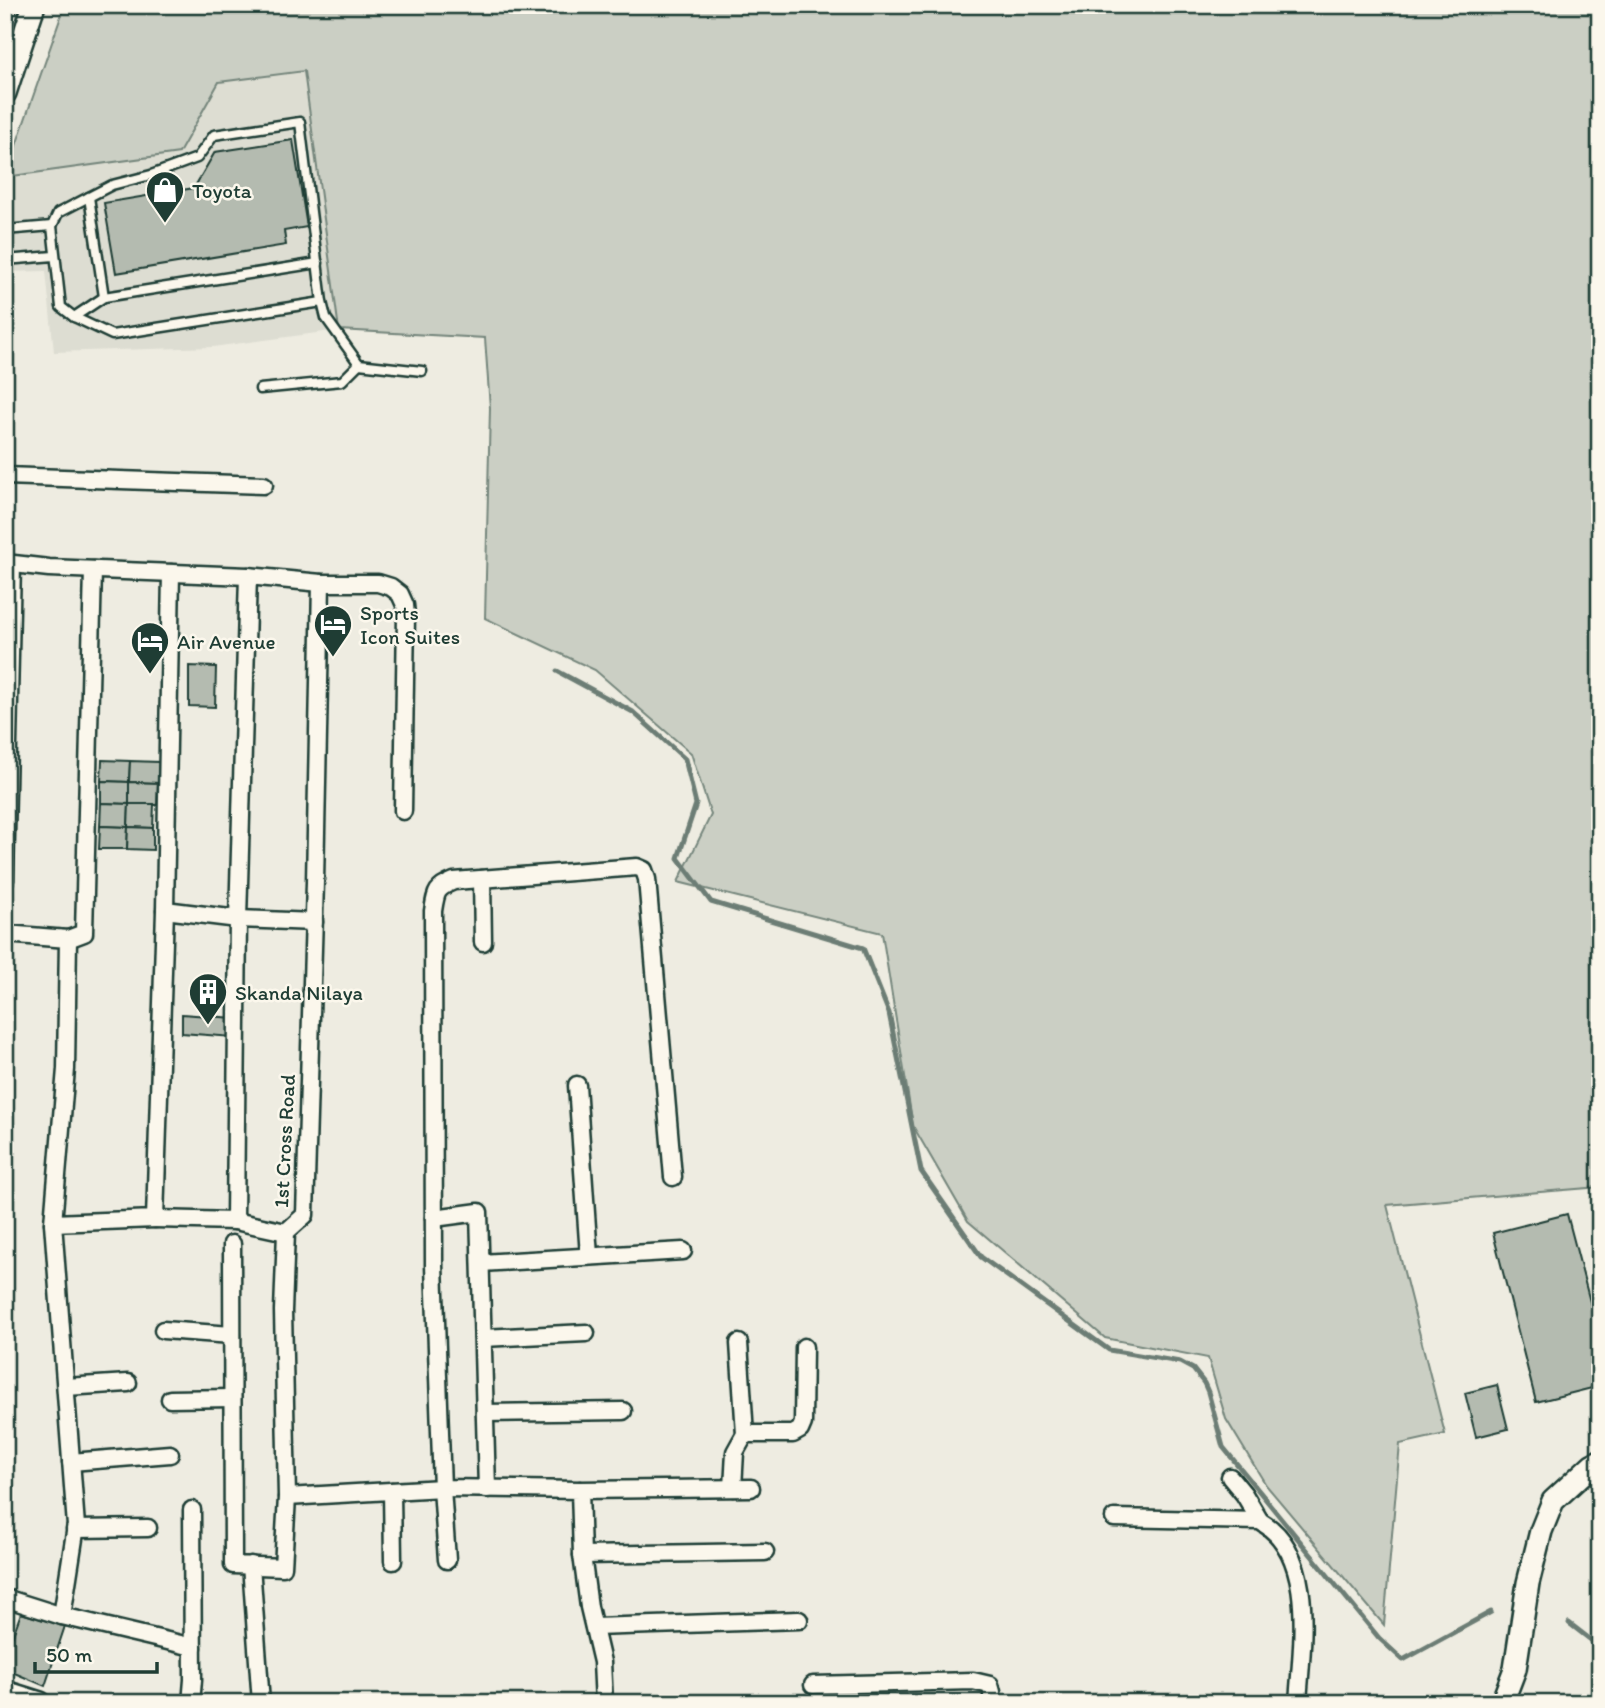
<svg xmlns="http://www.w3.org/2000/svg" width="1605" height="1708" viewBox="0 0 1605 1708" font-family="Itim,sans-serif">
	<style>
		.built { fill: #ddddd2 }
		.green { fill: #cbcfc4; stroke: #75867c; stroke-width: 2 }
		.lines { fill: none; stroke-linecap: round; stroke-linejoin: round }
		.stream { stroke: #6c7d74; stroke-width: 5 }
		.building { fill: #b4bbb0; stroke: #1f3d34; stroke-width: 2 }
		.lane-casing { stroke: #1f3d34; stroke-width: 13 }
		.street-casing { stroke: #1f3d34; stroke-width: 21 }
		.secondary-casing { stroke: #1f3d34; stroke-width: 26 }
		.lane { stroke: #fbf7ec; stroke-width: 8 }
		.street { stroke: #fbf7ec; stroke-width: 16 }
		.secondary { stroke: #fbf7ec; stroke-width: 21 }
		.rail-casing { stroke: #1f3d34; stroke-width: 8 }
		.rail { stroke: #fbf7ec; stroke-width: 5; stroke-dasharray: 16; stroke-linecap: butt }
		.labels { text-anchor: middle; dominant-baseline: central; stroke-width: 5; stroke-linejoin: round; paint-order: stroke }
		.poi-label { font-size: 21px; fill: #1f3d34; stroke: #fbf7ec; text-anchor: start }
		.street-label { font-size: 21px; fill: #1f3d34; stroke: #fbf7ec }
	</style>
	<rect width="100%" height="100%" fill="#eeece1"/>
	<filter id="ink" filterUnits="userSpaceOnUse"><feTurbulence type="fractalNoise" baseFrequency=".0143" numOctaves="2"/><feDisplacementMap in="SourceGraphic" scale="14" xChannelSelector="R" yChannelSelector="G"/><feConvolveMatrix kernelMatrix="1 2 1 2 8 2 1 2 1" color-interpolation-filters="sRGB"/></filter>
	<g filter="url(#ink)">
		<path class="built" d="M304,71L339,330L213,347L54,352L46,271L5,272V177L179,153L219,82Z"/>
		<path class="green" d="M65,5H1600V1187L1387,1205L1445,1434L1400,1444L1384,1625L1266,1485L1226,1419L1208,1358L1105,1338L968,1221L913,1126L882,933L678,882L711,815L691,753L595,670L485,618L490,408L485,338L339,330L304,71L219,82L179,153L5,177Z"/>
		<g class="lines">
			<g class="stream">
				<path d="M557,671L633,712L685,759L696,804L678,858L711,902L863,948L889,1013L921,1171L981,1257L1109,1350L1180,1362L1193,1369L1204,1383L1208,1392L1223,1447L1379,1638L1403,1660L1491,1612"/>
				<path d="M1569,1623L1600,1647"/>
			</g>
		</g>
		<g class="building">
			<path d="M293,140L307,227L284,231L286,245L116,273L104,203L194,188L215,152Z"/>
			<path d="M189,666L216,667L215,707L189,706Z"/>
			<path d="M102,760L130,761L129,782L101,781Z"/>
			<path d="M130,761L159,762L158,783L129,782Z"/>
			<path d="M101,781L129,782V804L101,803Z"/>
			<path d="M129,782L158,783L157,805L129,804Z"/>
			<path d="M101,803L129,804L128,827L100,826Z"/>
			<path d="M129,804H154L153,828L128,827Z"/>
			<path d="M100,826L128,827L127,849H99Z"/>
			<path d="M128,827L153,828V850L127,849Z"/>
			<path d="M182,1014L234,1018L233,1037L182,1033Z"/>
			<path d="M1567,1214L1600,1340V1386L1536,1402L1493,1233Z"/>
			<path d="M1497,1385L1508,1429L1476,1437L1465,1393Z"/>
			<path d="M21,1613L65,1626L45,1686L5,1669V1657Z"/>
		</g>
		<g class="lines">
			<g class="lane-casing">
				<g id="lane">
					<path d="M89,197L104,297"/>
					<path d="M5,230L52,226"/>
					<path d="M5,260L54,256"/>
					<path d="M322,302L112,335L74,317L61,307L52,226L58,213L112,185L151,175L197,158L214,135L300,122L322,302L326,318L359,364L422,371"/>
					<path d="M74,317L104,297L318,263"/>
					<path d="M260,389L342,381L359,364"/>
				</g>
			</g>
			<g class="street-casing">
				<g id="street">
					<path d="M5,476L264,485"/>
					<path d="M5,563L49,568L248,576L321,583H378L391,587L400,594L405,605L406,615L403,811"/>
					<path d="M482,879L483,942"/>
					<path d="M5,880L12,564"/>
					<path d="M165,910L238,919L314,922"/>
					<path d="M5,934L68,939L66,1069L53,1223L155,1219L165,910L171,573"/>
					<path d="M68,939L84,933L93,570"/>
					<path d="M577,1085L589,1256"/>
					<path d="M434,1218L479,1212L487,1489"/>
					<path d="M155,1219L235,1221L238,919L248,576"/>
					<path d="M235,1221L286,1232"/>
					<path d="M53,1223L76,1526L62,1616L193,1647"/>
					<path d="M232,1244L233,1565L283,1567L287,1497L283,1311L286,1232L305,1215L315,882L321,583"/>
					<path d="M481,1263L683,1251"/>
					<path d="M163,1330L232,1335"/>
					<path d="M483,1338L586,1333"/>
					<path d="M66,1387L128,1383"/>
					<path d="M170,1399L232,1398"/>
					<path d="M485,1413L623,1411"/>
					<path d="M745,1434H793L800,1430L803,1423L804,1347"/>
					<path d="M71,1462L170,1454"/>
					<path d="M1230,1477L1244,1494L1260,1521"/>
					<path d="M733,1488L735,1452L745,1434L739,1343"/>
					<path d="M580,1490L751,1488"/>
					<path d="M392,1491L393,1561"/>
					<path d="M287,1497L442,1488L447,1560"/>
					<path d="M1114,1518L1260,1521C1318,1554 1301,1648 1298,1703"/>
					<path d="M75,1529L148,1528"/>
					<path d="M582,1555L765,1552"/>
					<path d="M251,1565L261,1703"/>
					<path d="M5,1598L62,1616"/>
					<path d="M594,1627L799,1620"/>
					<path d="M813,1685L973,1681L990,1685L992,1692V1703"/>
					<path d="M191,1703L193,1680L192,1510"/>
					<path d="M604,1703L602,1662L589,1607L582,1555L580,1490L442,1488L434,1265L433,911C436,892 436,888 454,881L637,867L644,870L647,879L673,1177"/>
				</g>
			</g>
			<g class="secondary-casing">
				<g id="secondary">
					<path d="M5,93L34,5"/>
					<path d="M5,1692L40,1703"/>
					<path d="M1502,1703L1515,1669L1528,1583L1541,1531L1553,1501L1592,1465L1600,1461"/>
				</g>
			</g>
			<use href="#lane" class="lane"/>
			<use href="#street" class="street"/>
			<use href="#secondary" class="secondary"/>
			<g class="rail-casing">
				<path id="rail" d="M5,34L15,5"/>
			</g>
			<use href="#rail" class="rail"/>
		</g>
	</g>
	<defs>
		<g id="shop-pin" transform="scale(2.0125)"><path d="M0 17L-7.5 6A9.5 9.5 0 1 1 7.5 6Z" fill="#1f3d34" stroke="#fbf7ec"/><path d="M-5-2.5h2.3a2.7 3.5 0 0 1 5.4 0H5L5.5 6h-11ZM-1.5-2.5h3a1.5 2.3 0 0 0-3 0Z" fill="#fff"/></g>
		<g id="hotel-pin" transform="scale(2.0125)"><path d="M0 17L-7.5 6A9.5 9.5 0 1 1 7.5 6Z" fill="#1f3d34" stroke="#fbf7ec"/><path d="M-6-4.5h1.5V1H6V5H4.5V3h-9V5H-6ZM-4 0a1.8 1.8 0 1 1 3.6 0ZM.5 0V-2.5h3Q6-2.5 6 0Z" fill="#fff"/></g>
		<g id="building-pin" transform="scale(2.0125)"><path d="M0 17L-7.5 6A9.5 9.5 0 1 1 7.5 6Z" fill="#1f3d34" stroke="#fbf7ec"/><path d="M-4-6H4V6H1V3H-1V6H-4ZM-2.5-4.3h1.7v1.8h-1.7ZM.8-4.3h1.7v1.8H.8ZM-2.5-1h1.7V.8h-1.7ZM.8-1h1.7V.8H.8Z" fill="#fff"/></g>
	</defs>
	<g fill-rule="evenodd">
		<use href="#shop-pin" x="165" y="190"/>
		<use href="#hotel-pin" x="333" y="624"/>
		<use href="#hotel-pin" x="150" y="641"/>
		<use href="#building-pin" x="208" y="992"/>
	</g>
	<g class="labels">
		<g class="poi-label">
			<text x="192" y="190">Toyota</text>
			<text x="360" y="612">Sports<tspan x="360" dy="24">Icon Suites</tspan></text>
			<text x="177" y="641">Air Avenue</text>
			<text x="235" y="992">Skanda Nilaya</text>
		</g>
		<g class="street-label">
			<text transform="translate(284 1141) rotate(-87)">1st Cross Road</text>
		</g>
	</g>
	<rect width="1605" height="1708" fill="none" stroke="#fbf7ec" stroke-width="28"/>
	<rect x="14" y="14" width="1577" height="1680" fill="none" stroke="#1f3d34" stroke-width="2.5" filter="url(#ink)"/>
	<path d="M35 1662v10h122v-10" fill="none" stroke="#1f3d34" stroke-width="3.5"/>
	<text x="46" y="1662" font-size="21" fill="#1f3d34" stroke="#fbf7ec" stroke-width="5" paint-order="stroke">50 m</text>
</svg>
